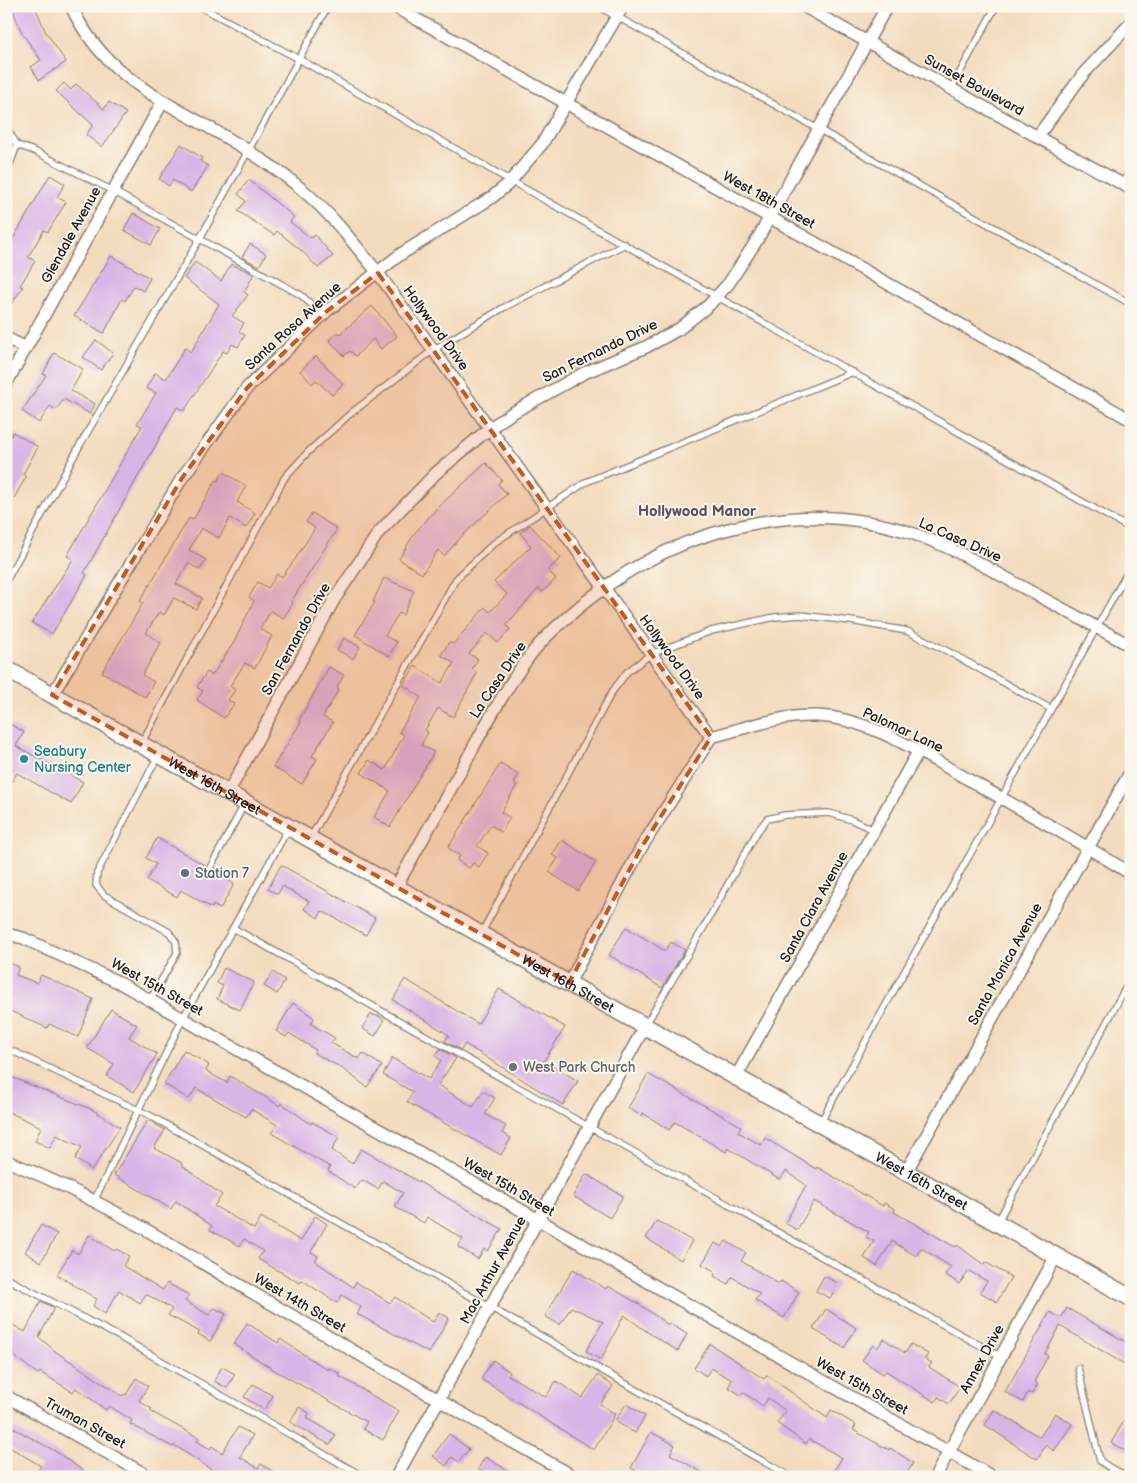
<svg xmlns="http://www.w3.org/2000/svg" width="1137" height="1483" viewBox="0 0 1137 1483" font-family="'Balsamiq Sans',sans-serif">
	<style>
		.building { fill: #d9b4e6 }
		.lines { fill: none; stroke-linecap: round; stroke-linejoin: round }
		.lane-casing { stroke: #887c6d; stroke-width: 8 }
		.street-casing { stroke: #887c6d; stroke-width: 14 }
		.secondary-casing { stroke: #887c6d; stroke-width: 19 }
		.lane { stroke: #fff; stroke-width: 5.5 }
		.street { stroke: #fff; stroke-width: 11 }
		.secondary { stroke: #fff; stroke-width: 16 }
		.marked { fill: #d4530e; fill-opacity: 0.2; stroke: #d4530e; stroke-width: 4; stroke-dasharray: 10 6; stroke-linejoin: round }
		.culture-dot { fill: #0f9aa8; stroke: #fbf7ec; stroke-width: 2 }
		.service-dot { fill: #5c6f8a; stroke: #fbf7ec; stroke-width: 2 }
		.worship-dot { fill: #6b7280; stroke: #fbf7ec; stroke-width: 2 }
		.labels { text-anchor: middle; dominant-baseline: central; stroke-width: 4; stroke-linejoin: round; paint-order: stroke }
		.street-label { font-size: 14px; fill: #1c1c1c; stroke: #fbf7ec }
		.culture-label { font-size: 14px; fill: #0d838f; stroke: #fbf7ec; text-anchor: start }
		.service-label { font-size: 14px; fill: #4e5e75; stroke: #fbf7ec; text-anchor: start }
		.worship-label { font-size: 14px; fill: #5b616d; stroke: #fbf7ec; text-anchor: start }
		.neighbourhood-label { font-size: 15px; font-weight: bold; fill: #5e5163; stroke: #fbf7ec }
	</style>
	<rect width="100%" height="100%" fill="#fbf7ec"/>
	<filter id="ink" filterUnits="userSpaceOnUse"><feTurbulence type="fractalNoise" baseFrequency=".02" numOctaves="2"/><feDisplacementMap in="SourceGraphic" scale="10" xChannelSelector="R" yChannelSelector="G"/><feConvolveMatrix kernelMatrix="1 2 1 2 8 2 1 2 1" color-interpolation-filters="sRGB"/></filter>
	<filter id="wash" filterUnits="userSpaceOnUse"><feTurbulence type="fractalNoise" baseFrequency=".0096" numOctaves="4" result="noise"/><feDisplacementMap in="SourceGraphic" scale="20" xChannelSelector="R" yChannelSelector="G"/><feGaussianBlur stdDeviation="1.12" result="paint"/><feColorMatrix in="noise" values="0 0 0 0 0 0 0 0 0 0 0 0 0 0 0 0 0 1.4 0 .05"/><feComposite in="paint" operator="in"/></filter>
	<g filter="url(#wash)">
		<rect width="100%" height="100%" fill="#f3dcbe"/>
		<g id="blocks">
			<g class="building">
				<path d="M11,6H35L45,31L66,62L39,80L31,67L41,60L22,33Z"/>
				<path d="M64,83L71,90L76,84L104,109L109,102L126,113L102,147L86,135L93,125L56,91Z"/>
				<path d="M181,144L202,158L200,161L208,166L191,192L173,180L169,186L159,179Z"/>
				<path d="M50,175L65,184L57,197L66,202L48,232L44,230L28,257L35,261L20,286L23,287L6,312V251Z"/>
				<path d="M249,180L294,217L290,222L311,238L315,235L333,256L318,268L302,251L277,231L274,235L238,211L246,201L238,194Z"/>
				<path d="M133,213L160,229L151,245L124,230Z"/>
				<path d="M250,244L266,254L259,266L242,257Z"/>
				<path d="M111,256L150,278L143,291L134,286L125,301L122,299L104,333L74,316Z"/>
				<path d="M195,262L221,281L231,264L254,274L244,292L248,295L232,316L244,323L239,332L245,335L238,347L232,344L227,353L223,351L184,411L177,407L84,573L87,575L52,634L32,623L73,559L67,556L142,426L137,424L156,393L146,388L155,373L166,379L185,348L191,352L219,304L184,278Z"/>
				<path d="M372,306L397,336L381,349L373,339L356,356L350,351L344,356L329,340L338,332L340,334Z"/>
				<path d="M96,340L113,353L101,370L83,357Z"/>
				<path d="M54,353L83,369L71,391L95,404L90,414L64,399L56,410L50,406L39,423L22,411L46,375L43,374Z"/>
				<path d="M316,356L343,384L332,395L316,380L312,384L300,371Z"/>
				<path d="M13,432L38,447L23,474L26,477L6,512V444Z"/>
				<path d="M486,463L502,480L498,484L507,494L460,538L444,556L438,550L422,574L399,559L414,534L437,508Z"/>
				<path d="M223,472L246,486L237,502L255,513L246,528L230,518L219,538L201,528L189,550L206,560L200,570L188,563L176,584L202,598L196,609L174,598L164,615L159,612L146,633L161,643L142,675L154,682L145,697L102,672L143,603L140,601L189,518L193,520L216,480L218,481Z"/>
				<path d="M312,513L337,529L291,602L293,603L283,618L271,611L260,629L272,636L255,668L245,663L230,686L235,690L228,700L234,704L224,718L197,700L203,691L197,687L207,672L212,676L234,642L254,601L249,597L258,582L268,588L277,574L282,577L296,558L315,528L306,522Z"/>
				<path d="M530,525L561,558L548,570L556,579L542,592L539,588L506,625L510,629L498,643L487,633L469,654L478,659L472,669L477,673L453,717L438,708L425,730L428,732L421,745L434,752L390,827L374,817L390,791L361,773L369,760L385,770L404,735L399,732L421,697L403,685L415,666L442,683L454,663L441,655L449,642L453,644L485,607L490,612L507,594L494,582L531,546L520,533Z"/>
				<path d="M384,578L414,591L403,615L399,613L385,636L397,642L389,656L355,635L375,602H373Z"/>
				<path d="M344,638L360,647L353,659L337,650Z"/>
				<path d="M329,667L344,675L337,687L339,689L323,717L333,722L312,756L317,759L302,784L273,767L301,722L299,720Z"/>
				<path d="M6,722L24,732L16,746L83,782L71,804L17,773L6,791Z"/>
				<path d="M500,764L519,775L514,783L517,785L501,812L510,818L501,832L491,825L477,846L488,853L479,867L473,863L469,868L457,860L460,856L448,848Z"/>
				<path d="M157,838L206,866L207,872L214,870L234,884L220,909L213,905L212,908L181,890L177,897L147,880L156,864L146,858Z"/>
				<path d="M562,840L596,862L578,891L549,872L558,858L552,855Z"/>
				<path d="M281,865L375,918L366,935L322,911L318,918L304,909L309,901L282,886L278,894L268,889Z"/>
				<path d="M626,927L665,951L671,942L685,950L662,988L609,955Z"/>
				<path d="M6,962L19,967L16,975L37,983L41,975L93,999L78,1037L49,1024L47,1028L6,1009Z"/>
				<path d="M224,968L254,982L240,1010L217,999L223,986L217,983Z"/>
				<path d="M273,972L285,980L277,994L264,986Z"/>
				<path d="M405,979L478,1024L499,989L565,1027L544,1061L578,1081L563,1105L465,1044L461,1050L445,1041L449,1035L393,1000Z"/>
				<path d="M293,1003L314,1018L311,1024L335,1038L331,1043L359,1059L363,1053L382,1066L367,1087L340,1067L314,1053L316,1050L289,1033L286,1037L276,1031Z"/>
				<path d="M111,1009L137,1025L129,1037L157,1054L134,1092L107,1076L114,1064L87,1048Z"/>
				<path d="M371,1014L383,1018V1023L375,1036L362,1028Z"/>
				<path d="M440,1049L456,1058L438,1085L473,1107L483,1091L495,1098L485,1114L506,1126L502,1133L511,1138L501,1155L407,1102L413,1092L383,1075L392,1058L429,1079L441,1060L435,1056Z"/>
				<path d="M184,1050L209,1065L206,1071L227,1083L230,1076L280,1106L281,1103L311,1124L312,1122L339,1137L332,1150L352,1164L361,1149L502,1229L488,1251L484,1249L478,1259L458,1247L463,1239L427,1217L424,1223L395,1207L403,1193L383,1181L378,1189L362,1180L355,1189L328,1171L330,1167L271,1133L277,1125L251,1109L246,1117L196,1088L189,1099L164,1084Z"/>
				<path d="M648,1074L741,1126L738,1132L761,1145L765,1138L816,1169L817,1167L883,1206L884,1203L895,1209L894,1212L955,1247L957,1245L984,1265L985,1262L1011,1277L997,1302L980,1292L987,1281L969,1271L959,1284L945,1274L951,1267L921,1248L916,1256L892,1241L877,1266L864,1258L874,1241L866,1237L869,1232L814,1201L797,1230L785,1223L806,1185L786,1171L780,1180L728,1148L726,1152L675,1122L669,1130L643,1113L642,1116L628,1108Z"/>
				<path d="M6,1075L93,1110L120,1127L92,1170L75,1159L82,1147L56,1135L50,1148L35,1141L41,1127L6,1111Z"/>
				<path d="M148,1120L165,1130L154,1148L182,1163L181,1165L222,1195L214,1206L254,1229L261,1217L301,1241L315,1216L327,1224L311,1252L318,1256L315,1261L353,1287L356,1282L390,1303L395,1297L433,1322L439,1312L449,1318L429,1353L357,1314L361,1307L342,1295L337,1303L302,1280L300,1283L258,1259L263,1251L244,1239L240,1246L210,1230L212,1226L176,1201L171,1209L114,1175Z"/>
				<path d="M586,1174L623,1196L610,1218L573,1196Z"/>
				<path d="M657,1221L692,1241L681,1260L646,1238Z"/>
				<path d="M41,1225L57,1234L41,1262L25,1252Z"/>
				<path d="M89,1235L114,1251L116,1249L129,1256L123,1266L163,1290L167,1283L189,1295L185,1301L209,1315L214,1308L226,1314L210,1341L198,1334L200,1332L168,1315L172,1309L146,1294L140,1303L119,1290L105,1314L93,1306L97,1299L57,1275L72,1250L78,1254Z"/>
				<path d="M726,1241L746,1253L741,1261L779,1284L781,1281L799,1292L784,1318L755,1300L760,1294L732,1277L728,1284L714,1276L716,1272L702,1264L715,1243L722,1247Z"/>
				<path d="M573,1269L606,1289L608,1286L639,1304L668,1325L669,1323L687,1334L678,1351L649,1333L624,1315L601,1360L586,1351L603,1322L571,1307L560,1325L545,1316Z"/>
				<path d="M824,1276L838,1283L830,1298L816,1291Z"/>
				<path d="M41,1301L54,1308L39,1337L55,1351L122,1396L124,1394L126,1395L136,1378L148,1386L139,1401L152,1409L150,1411L199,1438L197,1441L210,1449L212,1446L222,1453L238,1427L253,1435L240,1457L258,1468L261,1464L281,1477H222L174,1445L173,1447L130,1424L132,1420L109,1406L106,1410L76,1388L73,1392L40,1372L38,1374L12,1355L14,1352L6,1348V1321L25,1332Z"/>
				<path d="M1067,1308L1131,1345V1368L1060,1326L1045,1354L1048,1356L1034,1382L1038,1384L1032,1394L1028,1392L1023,1402L1005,1392L1050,1312L1061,1318Z"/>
				<path d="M826,1309L856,1328L844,1348L813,1329Z"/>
				<path d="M247,1323L278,1343L280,1339L328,1370L329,1368L340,1374L339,1376L399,1411L383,1440L363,1429L367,1422L274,1370L234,1344Z"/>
				<path d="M884,1339L905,1353L911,1344L928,1354L925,1359L932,1363L929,1367L960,1387L949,1404L938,1397L935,1402L886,1371L883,1374L862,1360L873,1345L877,1348Z"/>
				<path d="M710,1344L764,1379L767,1375L827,1418L831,1410L856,1425L853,1430L889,1450L890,1448L913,1463L905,1477H830L842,1458L809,1439L806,1444L777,1423L786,1411L768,1398L763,1406L743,1392L741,1395L728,1387L732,1380L711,1368L706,1376L694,1368Z"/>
				<path d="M493,1360L510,1372L508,1375L546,1397L556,1381L582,1398L598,1375L613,1386L600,1404L615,1414L594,1450L481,1379Z"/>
				<path d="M222,1367L235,1374L227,1388L214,1381Z"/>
				<path d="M253,1384L273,1396L264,1410L244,1397Z"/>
				<path d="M626,1404L645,1416L635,1433L615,1421Z"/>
				<path d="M299,1407L309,1413L307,1418L336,1435L330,1445L290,1422Z"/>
				<path d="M1131,1409V1454L1111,1443Z"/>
				<path d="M994,1410L1040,1437L1055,1413L1072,1424L1054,1451L1046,1445L1037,1459L985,1425Z"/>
				<path d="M6,1424L55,1451L92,1477H34L41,1466L6,1445Z"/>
				<path d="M651,1432L675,1445L670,1454L710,1477H648L631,1468Z"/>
				<path d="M449,1434L469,1449L459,1462L452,1457L446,1466L433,1456Z"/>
				<path d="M485,1457L519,1477H491L478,1469Z"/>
			</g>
		</g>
	</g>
	<g filter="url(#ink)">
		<use href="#blocks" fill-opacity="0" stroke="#887c6d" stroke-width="1"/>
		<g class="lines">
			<g class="lane-casing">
				<g id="lane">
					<path d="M199,6L299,59L511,181L1131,529"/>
					<path d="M598,6L1131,304"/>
					<path d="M951,89L996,6"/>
					<path d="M6,127L17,145L34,151L113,191L301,295L323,315"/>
					<path d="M6,175L17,145"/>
					<path d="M1122,184L1131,169"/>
					<path d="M6,581L80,445L199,240L328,6"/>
					<path d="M141,744L285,477L308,452L350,414L433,350L503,308L625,244"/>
					<path d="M311,837L456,579L494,543L586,482L853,372"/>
					<path d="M210,868L244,805"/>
					<path d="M233,928L1001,1357"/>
					<path d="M482,932L612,692L627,672L651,654L711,631L775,617L800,615L851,621L907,631L949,652L1051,709"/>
					<path d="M150,1000L177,953L176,942L169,932L104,895L96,885L97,873L158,756"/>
					<path d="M646,1024L704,927L757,832L767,819L785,815L829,813L852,820L874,830"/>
					<path d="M6,1048L149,1115L791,1477"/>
					<path d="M820,1123L1131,566"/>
					<path d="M94,1201L183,1018L288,829"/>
					<path d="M998,1221L1131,978"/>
					<path d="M6,1278L118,1336L364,1477"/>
					<path d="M1078,1368L1100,1461L1112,1469L1108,1477"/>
					<path d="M1112,1469L1125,1475L1131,1474"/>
				</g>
			</g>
			<g class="street-casing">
				<g id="street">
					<path d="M71,6C109,88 183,107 253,154C270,165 289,178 305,192C332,215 355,245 378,273L711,737"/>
					<path d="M393,6L1131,420"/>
					<path d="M803,6L1131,189"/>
					<path d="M1037,137L1084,73L1131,23"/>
					<path d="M6,338L26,348"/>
					<path d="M6,384L163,101"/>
					<path d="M52,695L182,478L247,388L327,311L401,254L491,198L508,184L542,144L623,6"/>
					<path d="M228,793L334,600L379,532L436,473L490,428L512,413L584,373L646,347L679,329L709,305L729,283L757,240L887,6"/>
					<path d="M396,887C419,846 442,804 465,763C484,727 504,691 528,658C545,635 570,614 593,596C684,526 806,496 917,535C951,547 983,565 1015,583C1053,604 1092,625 1131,646"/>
					<path d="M6,934L23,938L118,982L993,1477"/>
					<path d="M569,983L641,848L711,737C745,728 780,715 815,716C871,717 932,760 980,786C1031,815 1082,843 1131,874"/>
					<path d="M736,1077L918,752"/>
					<path d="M6,1161C93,1194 173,1246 253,1293C360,1355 467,1417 575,1477"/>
					<path d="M906,1172L1131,771"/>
					<path d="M6,1396L150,1477"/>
					<path d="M396,1477L645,1026"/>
					<path d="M935,1477L1056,1256"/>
				</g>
			</g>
			<g class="secondary-casing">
				<g id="secondary">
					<path id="s1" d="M6,669L1131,1298"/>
				</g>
			</g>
			<use href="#lane" class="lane"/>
			<use href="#street" class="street"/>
			<use href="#secondary" class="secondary"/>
		</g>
	</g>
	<path class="marked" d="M378,273L711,737L641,848L569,983L52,695L182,478L247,388L327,311Z"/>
	<circle class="culture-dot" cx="24" cy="759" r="5"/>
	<circle class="service-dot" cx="185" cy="873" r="5"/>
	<circle class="worship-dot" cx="513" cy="1067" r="5"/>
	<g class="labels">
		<g class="street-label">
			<text transform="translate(974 85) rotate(29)">Sunset Boulevard</text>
			<text transform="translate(769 200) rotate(29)">West 18th Street</text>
			<text transform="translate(71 235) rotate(-61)">Glendale Avenue</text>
			<text transform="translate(293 326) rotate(-42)">Santa Rosa Avenue</text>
			<text transform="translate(436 328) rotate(54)">Hollywood Drive</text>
			<text transform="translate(600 351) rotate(-26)">San Fernando Drive</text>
			<text transform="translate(960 540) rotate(24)">La Casa Drive</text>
			<text transform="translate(296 639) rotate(-61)">San Fernando Drive</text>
			<text transform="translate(672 657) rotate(54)">Hollywood Drive</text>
			<text transform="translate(498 680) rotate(-56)">La Casa Drive</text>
			<text transform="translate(903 730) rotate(25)">Palomar Lane</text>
			<text stroke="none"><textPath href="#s1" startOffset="239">West 16th Street</textPath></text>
			<text transform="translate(814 907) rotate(-61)">Santa Clara Avenue</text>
			<text transform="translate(1005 964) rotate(-61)">Santa Monica Avenue</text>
			<text stroke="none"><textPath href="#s1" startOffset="644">West 16th Street</textPath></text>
			<text transform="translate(157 987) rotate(29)">West 15th Street</text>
			<text stroke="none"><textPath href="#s1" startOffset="1049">West 16th Street</textPath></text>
			<text transform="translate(509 1187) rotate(30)">West 15th Street</text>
			<text transform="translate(493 1270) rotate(-61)">Mac Arthur Avenue</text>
			<text transform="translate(300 1303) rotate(30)">West 14th Street</text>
			<text transform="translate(982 1359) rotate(-61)">Annex Drive</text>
			<text transform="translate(862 1386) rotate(29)">West 15th Street</text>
			<text transform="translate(85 1423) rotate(29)">Truman Street</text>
		</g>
		<g class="culture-label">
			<text x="34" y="751">Seabury<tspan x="34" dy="16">Nursing Center</tspan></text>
		</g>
		<g class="service-label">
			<text x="195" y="873">Station 7</text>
		</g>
		<g class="worship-label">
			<text x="523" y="1067">West Park Church</text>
		</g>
		<g class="neighbourhood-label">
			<text x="697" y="511">Hollywood Manor</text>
		</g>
	</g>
	<rect width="1137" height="1483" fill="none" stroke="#fbf7ec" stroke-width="25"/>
</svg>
